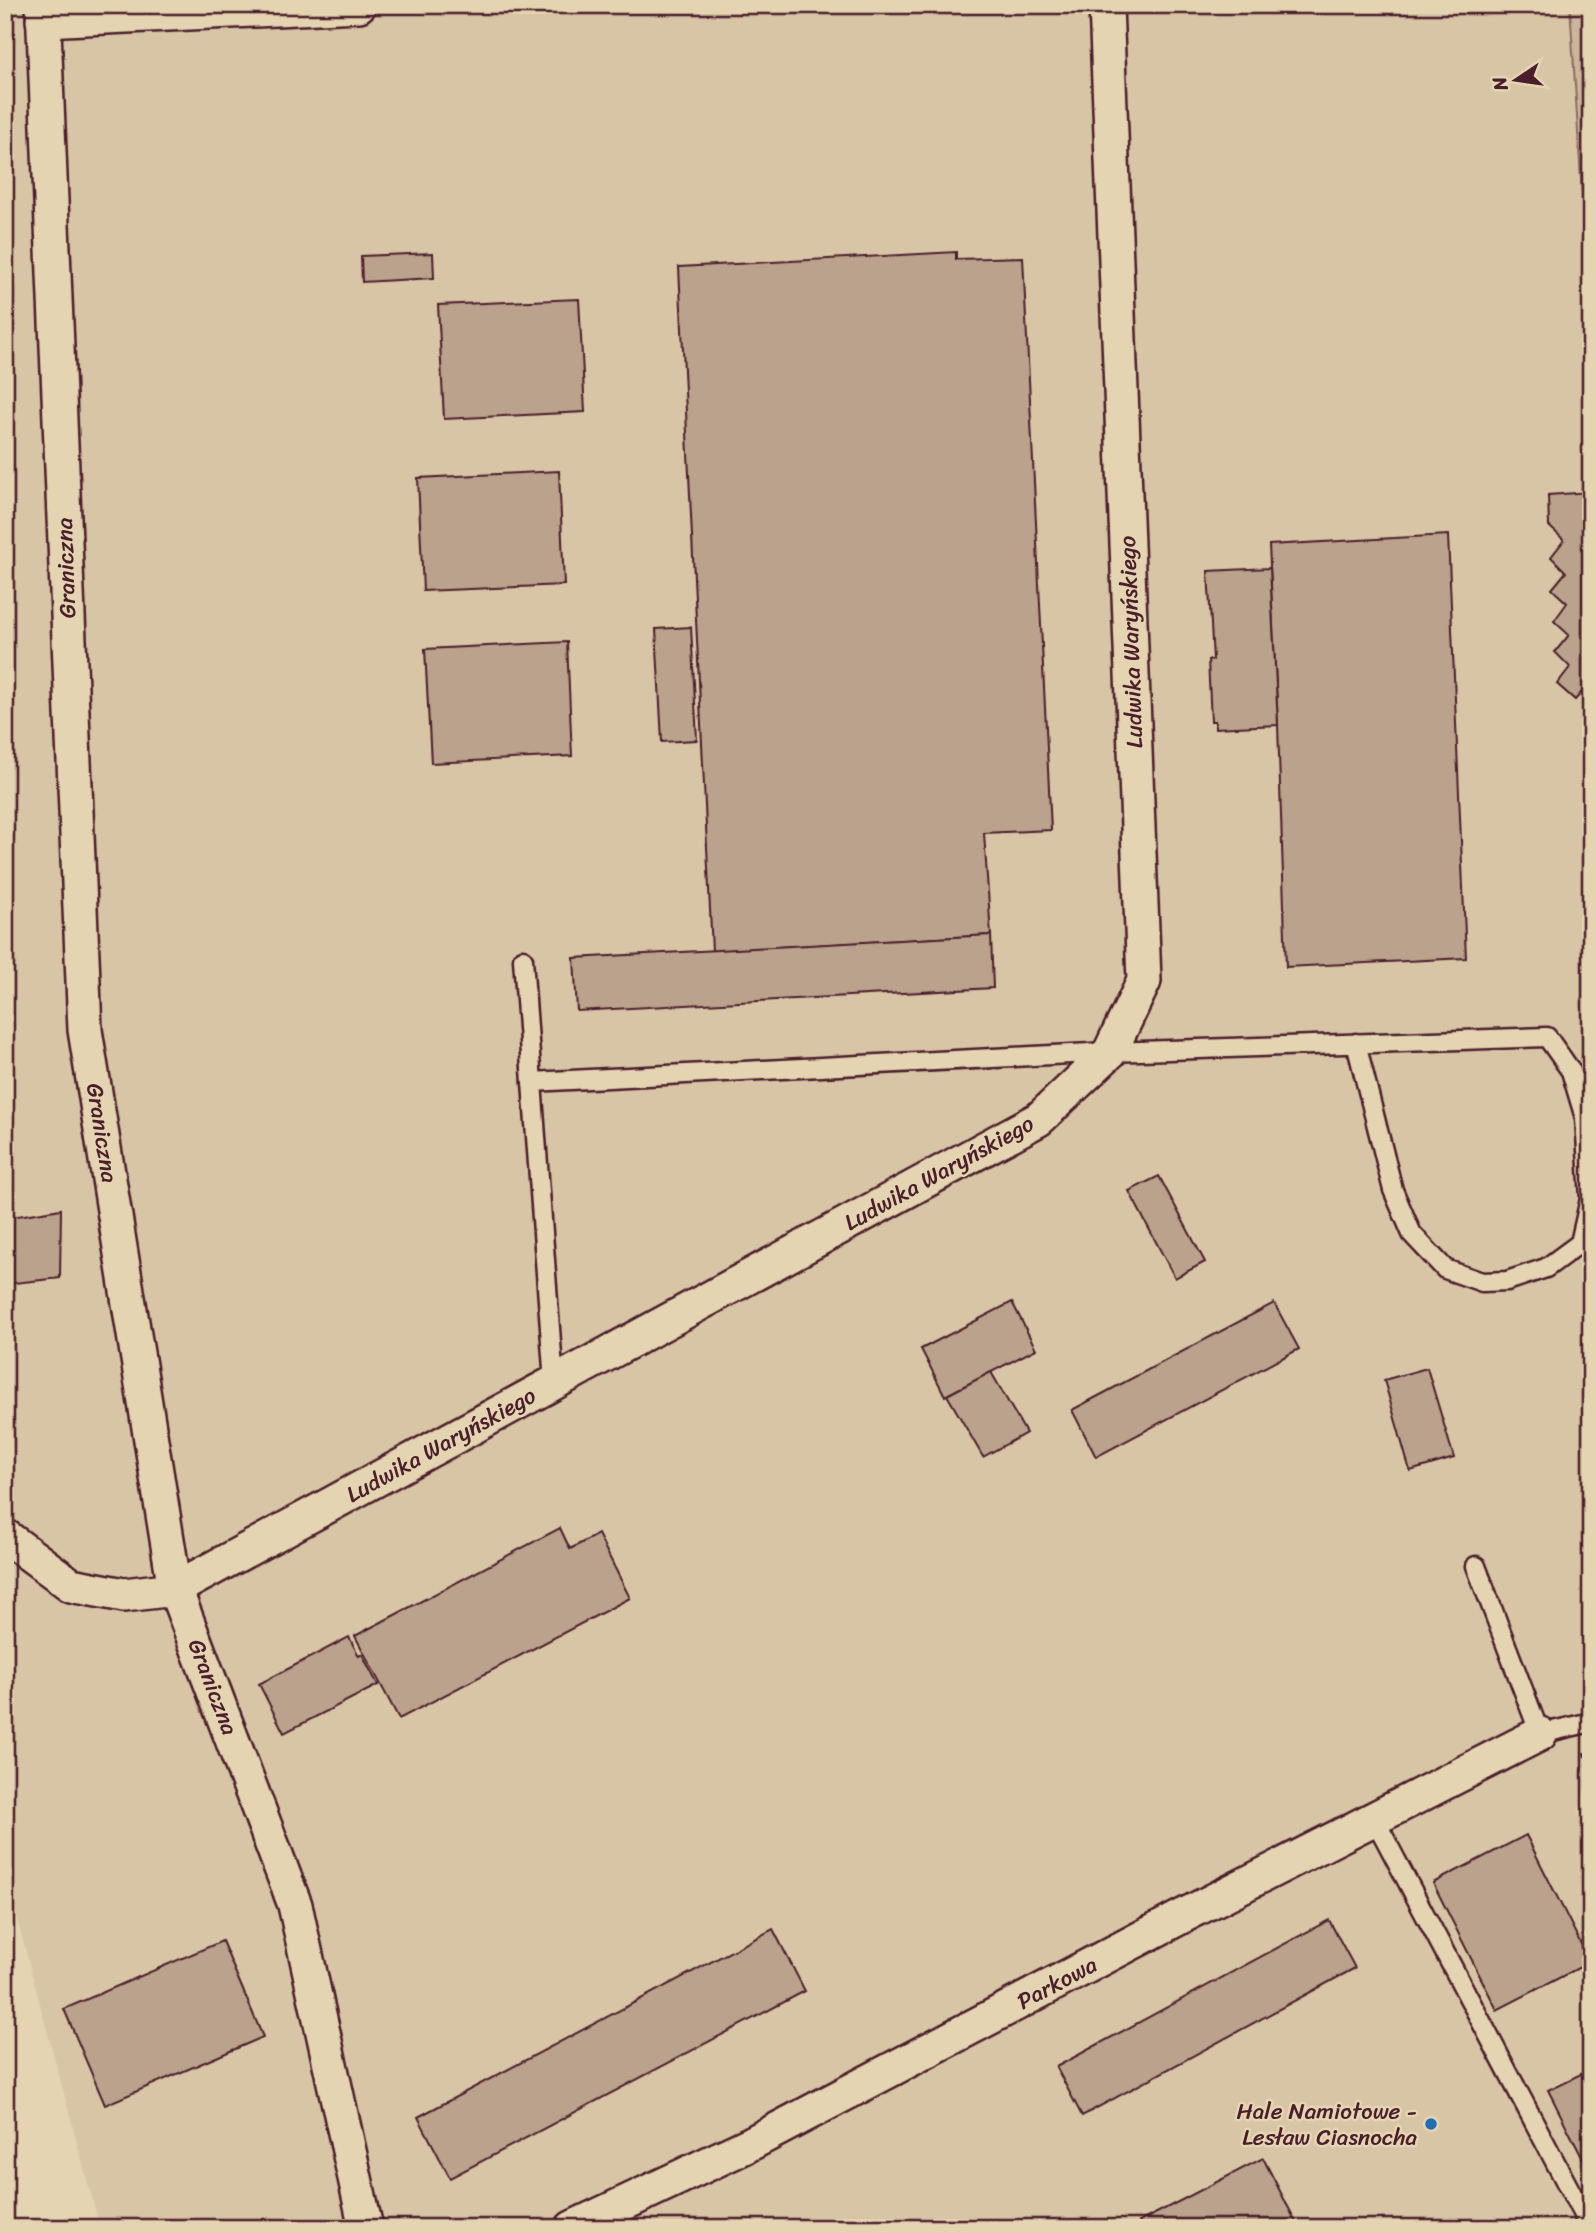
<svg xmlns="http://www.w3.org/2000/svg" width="1596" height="2233" viewBox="0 0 1596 2233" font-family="Sriracha,sans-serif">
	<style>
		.built { fill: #d8c5a6 }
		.green { fill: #ccb69b; stroke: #8b6a63; stroke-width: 2 }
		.building { fill: #baa28c; stroke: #4a1f2b; stroke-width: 2 }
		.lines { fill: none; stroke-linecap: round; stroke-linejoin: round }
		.service-casing { stroke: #4a1f2b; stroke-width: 23 }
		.minor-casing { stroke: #4a1f2b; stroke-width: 38 }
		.path { stroke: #4a1f2b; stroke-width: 4.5; stroke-dasharray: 5 5; stroke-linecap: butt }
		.service { stroke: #e5d4b1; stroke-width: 18 }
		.minor { stroke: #e5d4b1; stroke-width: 33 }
		.poi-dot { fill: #1f6fb2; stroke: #e5d4b1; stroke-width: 2.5 }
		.labels { text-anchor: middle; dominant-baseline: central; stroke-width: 5; stroke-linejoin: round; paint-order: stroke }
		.street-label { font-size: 23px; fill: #4a1f2b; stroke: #e5d4b1 }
		.poi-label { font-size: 23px; fill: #4a1f2b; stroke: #e5d4b1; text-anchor: end }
	</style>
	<rect width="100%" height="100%" fill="#e5d4b1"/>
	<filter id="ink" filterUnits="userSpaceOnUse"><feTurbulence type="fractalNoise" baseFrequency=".0143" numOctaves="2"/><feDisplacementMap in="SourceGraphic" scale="14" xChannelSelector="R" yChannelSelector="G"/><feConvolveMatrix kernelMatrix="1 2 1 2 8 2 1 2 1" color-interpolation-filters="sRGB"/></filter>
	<g filter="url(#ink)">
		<path class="built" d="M5,5H1570L1591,338V1767L1578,1813L1591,1841V2228H179L162,2218L129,2228H100L5,1874Z"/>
		<path class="green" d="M1570,5H1591V338Z"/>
		<g class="building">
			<path d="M956,252V259L1023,257L1051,830L984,833L991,935L712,951L679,267Z"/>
			<path d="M433,253L434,278L362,282L361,256Z"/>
			<path d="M579,299L585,412L444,419L438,305Z"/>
			<path d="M559,471L564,585L423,591L418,478Z"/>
			<path d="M1591,492V682L1575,700L1557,684L1570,667L1555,652L1569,635L1554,621L1567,603L1552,589L1566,572L1551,557L1564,540L1549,526L1548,495Z"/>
			<path d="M1448,535L1466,958L1286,967L1278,725L1269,545Z"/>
			<path d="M1270,568L1278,725L1215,728V721H1211L1208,660H1213L1208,571Z"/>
			<path d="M691,627L697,740L662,742L656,629Z"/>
			<path d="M567,642L572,756L431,763L425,649Z"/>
			<path d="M991,935L993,988L577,1011L574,958Z"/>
			<path d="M1159,1176L1205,1262L1175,1278L1129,1191Z"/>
			<path d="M61,1209L60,1278L5,1284V1218Z"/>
			<path d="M1012,1302L1036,1349L945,1396L921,1349Z"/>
			<path d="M1274,1303L1299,1349L1096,1457L1072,1410Z"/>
			<path d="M1427,1368L1454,1458L1410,1471L1384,1380Z"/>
			<path d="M991,1372L1026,1433L983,1457L947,1395Z"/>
			<path d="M560,1528L570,1549L598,1534L630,1598L399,1719L355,1636Z"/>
			<path d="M349,1637L359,1656L362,1654L378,1685L284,1733L259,1684Z"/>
			<path d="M1526,1835L1590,1962L1497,2010L1433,1883Z"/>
			<path d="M1329,1920L1355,1968L1082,2116L1056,2067Z"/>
			<path d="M773,1929L805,1991L450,2178L418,2117Z"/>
			<path d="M222,1941L263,2037L105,2105L64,2009Z"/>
			<path d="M1591,2069V2175L1548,2090Z"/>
			<path d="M1263,2158L1299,2228H1142L1139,2222Z"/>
		</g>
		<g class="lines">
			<g class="service-casing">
				<g id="service">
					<path d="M523,959L554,1383"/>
					<path d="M532,1082L1110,1052L1547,1037L1571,1071L1585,1118L1590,1199L1580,1243L1546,1268L1507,1281L1482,1282L1445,1269L1412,1234L1393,1190L1356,1043"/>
					<path d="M1476,1566L1540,1734L1591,1722"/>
					<path d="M1375,1820L1590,2228"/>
				</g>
			</g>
			<g class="minor-casing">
				<g id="minor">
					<path d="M43,5L85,1030L175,1589L295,1905L366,2228"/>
					<path d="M43,20L359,5"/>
					<path d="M5,1536L71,1585L124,1595L175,1589L1039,1119L1110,1052L1144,981L1106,5"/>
					<path d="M572,2228L748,2145L1179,1918L1540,1734"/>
				</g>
			</g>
			<path class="path" d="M1585,1752L1591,1775"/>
			<use href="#service" class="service"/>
			<use href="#minor" class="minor"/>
		</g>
	</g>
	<circle class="poi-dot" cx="1431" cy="2124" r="7"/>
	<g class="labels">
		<g class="street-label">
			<text transform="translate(66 568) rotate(-92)">Graniczna</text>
			<text transform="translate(1131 642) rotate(-92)">Ludwika Waryńskiego</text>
			<text transform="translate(102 1133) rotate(81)">Graniczna</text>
			<text transform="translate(939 1173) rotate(-29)">Ludwika Waryńskiego</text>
			<text transform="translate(441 1445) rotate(-29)">Ludwika Waryńskiego</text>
			<text transform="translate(213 1687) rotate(69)">Graniczna</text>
			<text transform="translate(1057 1983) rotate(-28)">Parkowa</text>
		</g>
		<g class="poi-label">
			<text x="1417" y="2111">Hale Namiotowe -<tspan x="1417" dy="26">Lesław Ciasnocha</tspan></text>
		</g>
	</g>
	<rect width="1596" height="2233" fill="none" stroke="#e5d4b1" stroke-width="28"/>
	<rect x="14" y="14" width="1568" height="2205" fill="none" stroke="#4a1f2b" stroke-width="2.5" filter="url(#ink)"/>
	<g transform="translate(1516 80) rotate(257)" stroke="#e5d4b1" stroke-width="5" paint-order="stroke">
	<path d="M0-5L12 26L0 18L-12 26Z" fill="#4a1f2b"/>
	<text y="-10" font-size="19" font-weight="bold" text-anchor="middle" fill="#4a1f2b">N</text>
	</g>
</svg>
